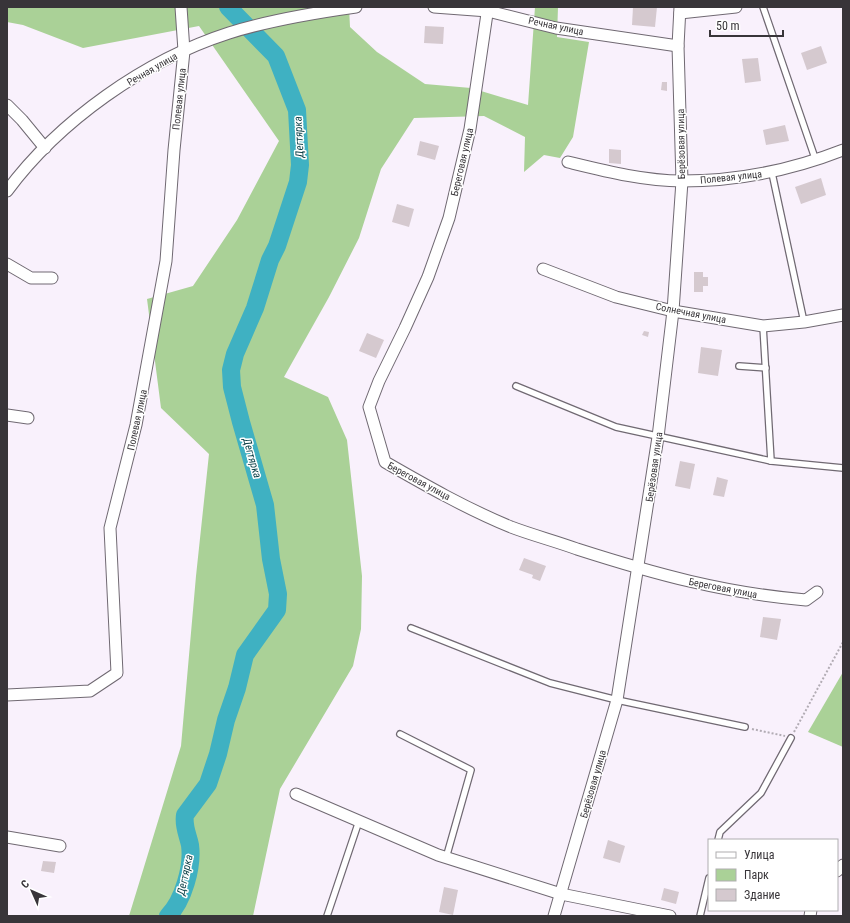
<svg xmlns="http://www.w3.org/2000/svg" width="850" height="923" viewBox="0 0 850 923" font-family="'Roboto Condensed',sans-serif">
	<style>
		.green { fill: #aad197 }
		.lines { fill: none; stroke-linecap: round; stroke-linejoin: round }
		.river { stroke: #3fb1c2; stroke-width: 18 }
		.building { fill: #d5c9cf }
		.lane-casing { stroke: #706972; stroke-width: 8 }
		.street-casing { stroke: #706972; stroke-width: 13 }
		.path { stroke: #b2acb4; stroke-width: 2; stroke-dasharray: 2 2; stroke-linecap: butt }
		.lane { stroke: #fff; stroke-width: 5.5 }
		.street { stroke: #fff; stroke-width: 11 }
		.labels { text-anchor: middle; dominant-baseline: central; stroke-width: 3; stroke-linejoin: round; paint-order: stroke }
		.street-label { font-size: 10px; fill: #383539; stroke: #fff }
		.water-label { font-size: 11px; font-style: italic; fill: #073d44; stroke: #fff }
	</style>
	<rect width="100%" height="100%" fill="#f9f1fc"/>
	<g class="green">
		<path d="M7,7H349L350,27L377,52L425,84L471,88L528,105L535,7H558L557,37L589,42L573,137L560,158L544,155L524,172L525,137L484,116L414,118L381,169L359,238L329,297L284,377L328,397L347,440L362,576L361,629L353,666L280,789L253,916H129L181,746L196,576L209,454L161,408L147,299L193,286L237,220L279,141L199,26L83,48L23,25L7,22Z"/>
		<path d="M843,672V747L808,732Z"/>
	</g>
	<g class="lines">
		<path class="river" d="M168,916C183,901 193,867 190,845C188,835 183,826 185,815L208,784L218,754L226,720L237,688L245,655L277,610L278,594L271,559L265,505L241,422L232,387L231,370L235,354L255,308L270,260L277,246L298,182L300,165L297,110L276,56L228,7"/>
	</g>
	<g class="building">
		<path d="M633,7H657L655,27L632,25Z"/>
		<path d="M425,26L444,27L443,44L424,43Z"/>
		<path d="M821,46L827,63L807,70L801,53Z"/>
		<path d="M758,58L761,81L745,83L742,59Z"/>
		<path d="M662,82H667V91L661,90Z"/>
		<path d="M785,125L789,141L766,145L763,130Z"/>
		<path d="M420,141L439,146L435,160L417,155Z"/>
		<path d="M609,149L621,150V164L609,163Z"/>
		<path d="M821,178L826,195L801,204L795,187Z"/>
		<path d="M397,204L414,209L409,227L392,222Z"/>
		<path d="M694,272H703V277H708V286H703V292H694Z"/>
		<path d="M644,331L649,332L648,337L642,335Z"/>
		<path d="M367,333L384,340L376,358L359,351Z"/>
		<path d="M701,347L722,350L718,376L698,373Z"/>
		<path d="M680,461L695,464L690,489L675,486Z"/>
		<path d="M717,477L728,480L724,497L713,495Z"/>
		<path d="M524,558L546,566L540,581L532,578L533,575L519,570Z"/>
		<path d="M763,617L781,619L777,640L760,637Z"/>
		<path d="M608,840L625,846L620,863L603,858Z"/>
		<path d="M43,861L56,862L54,873L41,871Z"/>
		<path d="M444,887L458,890L453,915L439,912Z"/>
		<path d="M664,888L679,892L676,904L661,900Z"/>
	</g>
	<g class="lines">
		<g class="lane-casing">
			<g id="lane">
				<path d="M763,7L816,161"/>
				<path d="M772,173L804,322"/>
				<path d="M763,326L771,461"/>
				<path d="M739,366L766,368"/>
				<path d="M516,386L616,427L771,461L843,468"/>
				<path d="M411,628L550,683L617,700L745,727"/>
				<path d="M400,734L471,770L446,858"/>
				<path d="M718,840L720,832L761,793L791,738"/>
				<path d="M327,916L359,821"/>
				<path d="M700,916L709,878"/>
			</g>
		</g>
		<g class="street-casing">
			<g id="street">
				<path d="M434,7L488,11L556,28L678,46"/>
				<path d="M488,7L470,129L449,218L428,277L405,328L379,381L369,407L385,462C425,485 467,509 511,527C532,535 555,541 577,549C655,574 724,593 806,600L817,592"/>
				<path d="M680,13L736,7"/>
				<path d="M7,105L22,120L45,148"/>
				<path d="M568,162C605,171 644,181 682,181C737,181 792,170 843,150"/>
				<path d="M7,191C59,121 145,60 229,33C270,20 313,13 356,7"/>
				<path d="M7,264L31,278H52"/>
				<path d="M543,269L616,297L673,311L763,326L804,322L843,315"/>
				<path d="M7,415L28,418"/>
				<path d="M7,695L90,691L117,673L110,528L136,425L166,261L174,150L184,51L181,7"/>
				<path d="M296,794L438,855L561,894L670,916"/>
				<path d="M7,837L60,846"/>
				<path d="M837,871L843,865"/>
				<path d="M554,916L617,700L658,437L673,311L682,181L678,46L680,7"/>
				<path d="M810,916L811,910"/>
			</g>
		</g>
		<g class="path">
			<path d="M752,729L785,736"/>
			<path d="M794,732L843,642"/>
		</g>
		<use href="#lane" class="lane"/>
		<use href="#street" class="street"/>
	</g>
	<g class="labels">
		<g class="street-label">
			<text transform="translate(556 26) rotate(12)">Речная улица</text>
			<text transform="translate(152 69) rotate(-30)">Речная улица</text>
			<text transform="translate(179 99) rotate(-84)">Полевая улица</text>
			<text transform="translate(681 144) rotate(-91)">Берёзовая улица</text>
			<text transform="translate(462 162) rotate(-77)">Береговая улица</text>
			<text transform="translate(731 177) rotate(-6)">Полевая улица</text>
			<text transform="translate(691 313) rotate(11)">Солнечная улица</text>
			<text transform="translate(137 420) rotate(-78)">Полевая улица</text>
			<text transform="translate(654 467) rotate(-82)">Берёзовая улица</text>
			<text transform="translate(419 481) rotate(28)">Береговая улица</text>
			<text transform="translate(723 588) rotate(11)">Береговая улица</text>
			<text transform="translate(593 784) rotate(-74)">Берёзовая улица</text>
		</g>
		<g class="water-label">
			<text transform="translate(299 137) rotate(-93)">Дегтярка</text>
			<text transform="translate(252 458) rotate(74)">Дегтярка</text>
			<text transform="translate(185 875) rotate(-78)">Дегтярка</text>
		</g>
	</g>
	<rect width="850" height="923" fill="none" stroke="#383539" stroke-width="16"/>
	<rect x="708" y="839" width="130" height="72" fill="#ffffff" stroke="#afaeb0"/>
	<rect x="716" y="852" width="20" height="6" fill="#ffffff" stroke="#afaeb0"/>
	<text x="744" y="859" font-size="12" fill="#383539">Улица</text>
	<rect x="716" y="869" width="20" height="12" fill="#aad197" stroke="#afaeb0"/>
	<text x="744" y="879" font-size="12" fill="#383539">Парк</text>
	<rect x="716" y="889" width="20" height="12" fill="#d5c9cf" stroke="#afaeb0"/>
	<text x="744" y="899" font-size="12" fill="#383539">Здание</text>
	<g transform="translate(32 891) rotate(315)" stroke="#ffffff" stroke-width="3" paint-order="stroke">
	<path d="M0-3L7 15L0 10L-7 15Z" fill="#383539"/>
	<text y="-6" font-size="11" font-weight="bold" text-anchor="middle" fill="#383539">С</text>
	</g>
	<path d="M710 30v6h73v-6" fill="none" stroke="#383539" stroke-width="2"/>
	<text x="716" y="30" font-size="12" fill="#383539" stroke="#ffffff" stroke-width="3" paint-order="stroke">50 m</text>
</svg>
